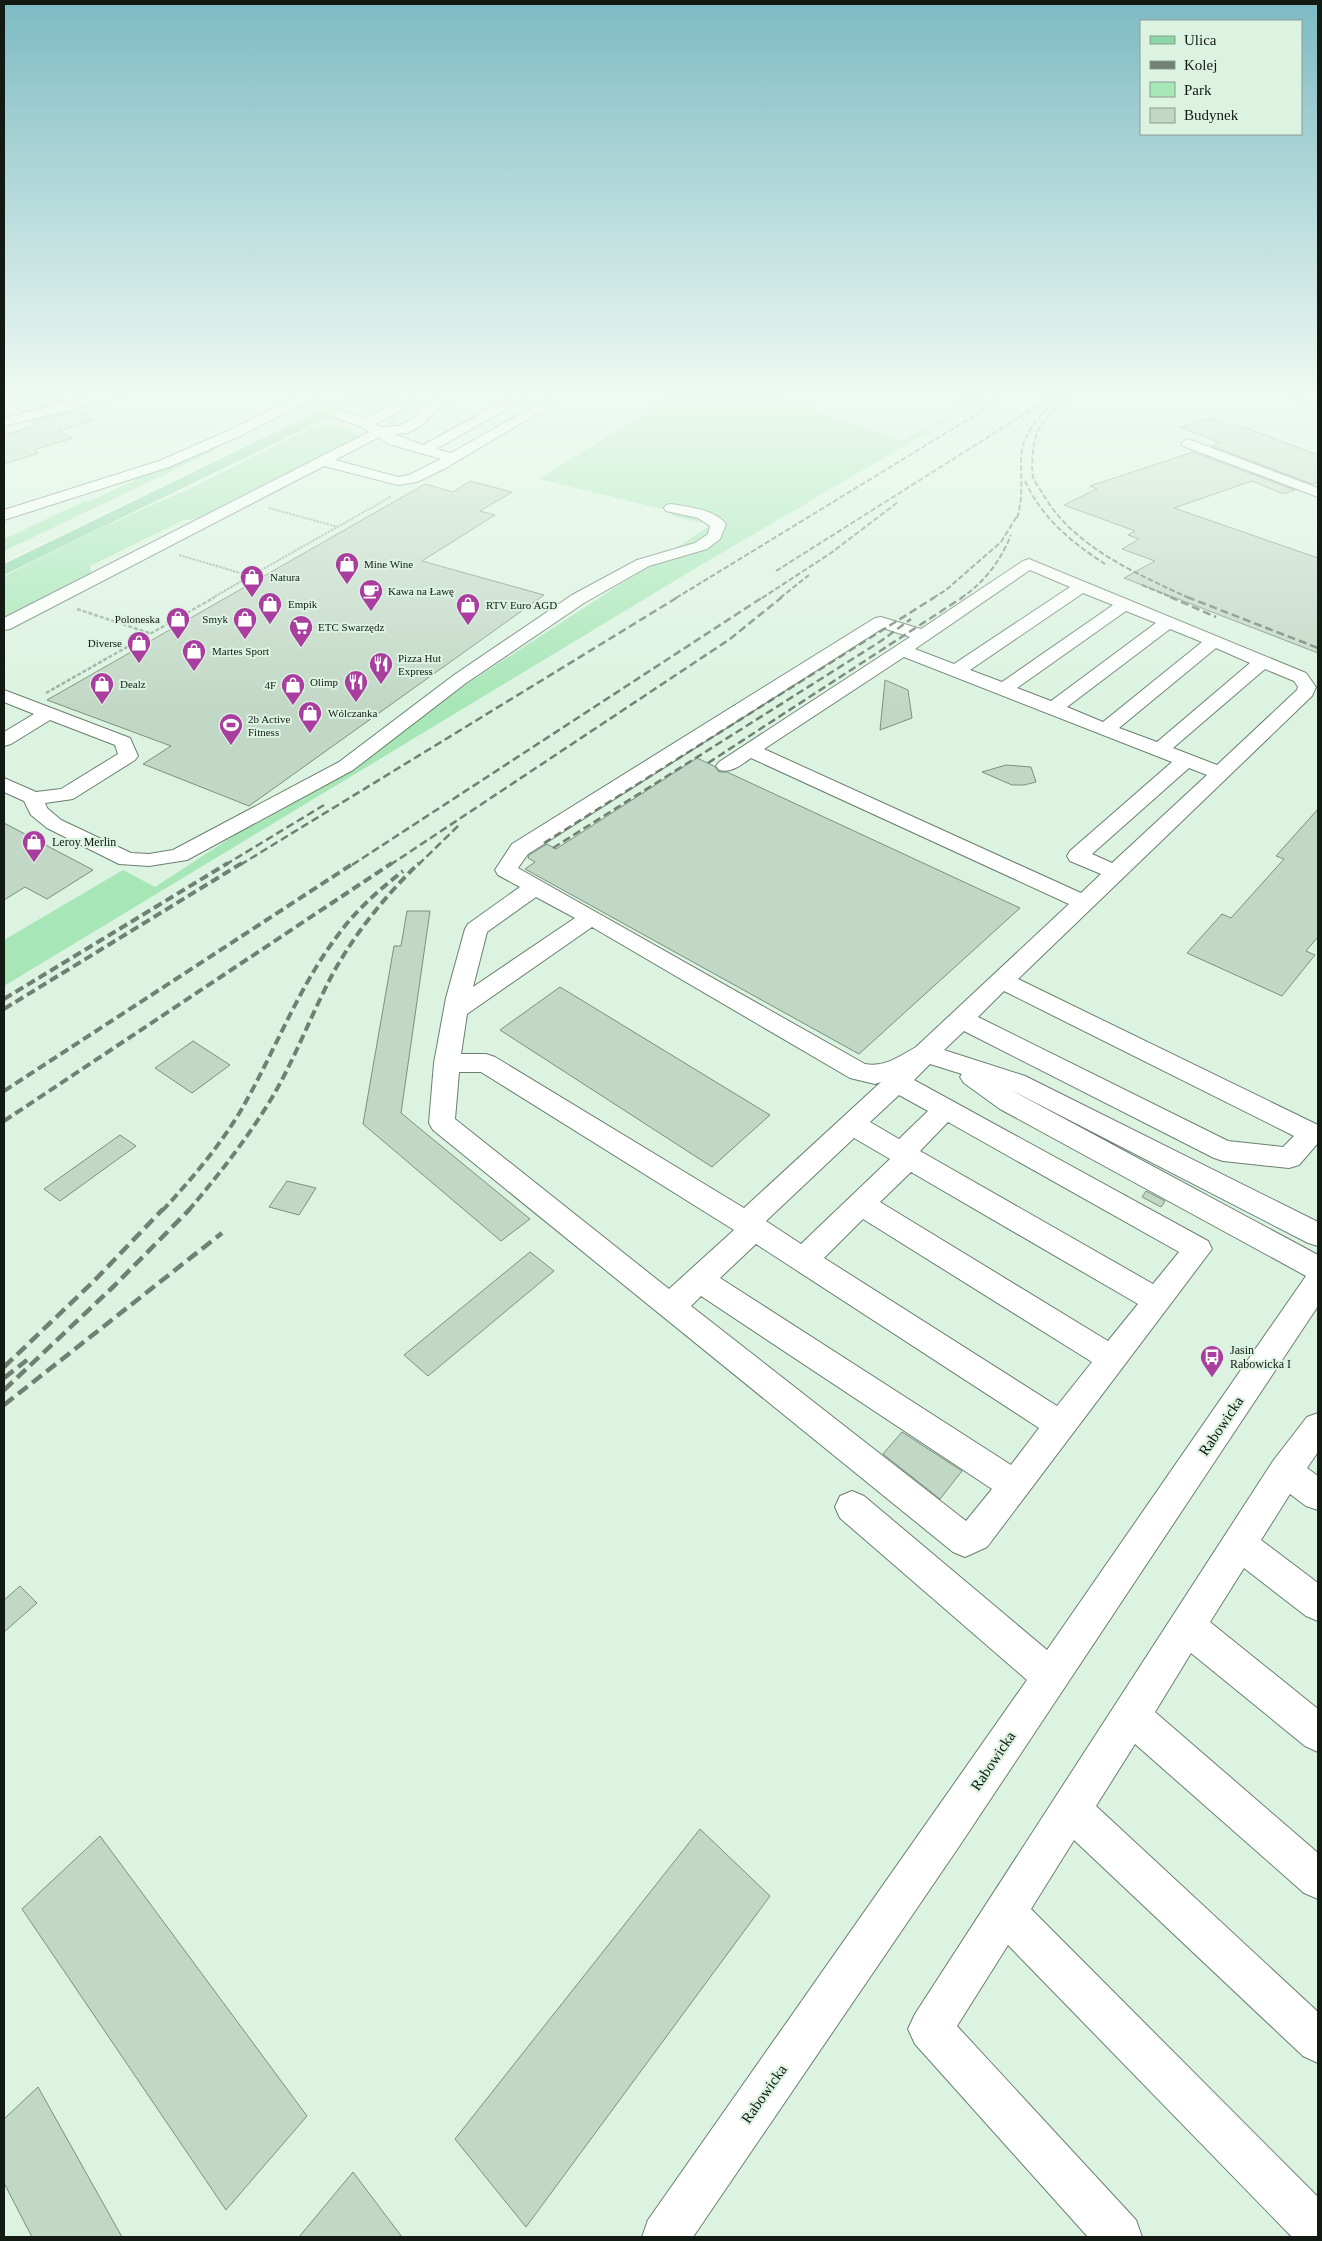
<svg xmlns="http://www.w3.org/2000/svg" width="1322" height="2241" viewBox="0 0 1322 2241" font-family="Georgia,serif">
	<style>
		.green { fill: #a7e6b6 }
		.building { fill: #c2d8c6; stroke: #7c9080 }
		.lines { fill: none; stroke-linecap: round; stroke-linejoin: round }
		.minor-casing { stroke: #6b7f6f; stroke-width: 2 }
		.major-casing { stroke: #fff; stroke-width: 1 }
		.path-far1 { stroke: #9bad9f; stroke-width: 2; stroke-dasharray: 2.5 1; stroke-linecap: butt }
		.path { stroke: #9bad9f; stroke-width: 2.5; stroke-dasharray: 4 2; stroke-linecap: butt }
		.minor { fill: #fff; fill-rule: evenodd }
		.major { fill: #8bd6a6; fill-rule: evenodd }
		.rail-far3 { stroke: #718074; stroke-width: 2; stroke-dasharray: 5.5 2.5; stroke-linecap: butt }
		.rail-far2 { stroke: #718074; stroke-width: 2.5; stroke-dasharray: 8 4; stroke-linecap: butt }
		.rail-far1 { stroke: #718074; stroke-width: 4; stroke-dasharray: 9 4.5; stroke-linecap: butt }
		.rail { stroke: #718074; stroke-width: 4.5; stroke-dasharray: 12 6; stroke-linecap: butt }
		.labels { text-anchor: middle; dominant-baseline: central; stroke-width: 4; stroke-linejoin: round; paint-order: stroke }
		.far-poi-label { font-size: 11px; fill: #121a13; stroke: #dcf3e1; text-anchor: start }
		.poi-label { font-size: 12px; fill: #121a13; stroke: #dcf3e1; text-anchor: start }
		.near-street-label { font-size: 15px; fill: #121a13; stroke: #dcf3e1 }
	</style>
	<rect width="100%" height="100%" fill="#dcf3e1"/>
	<g class="green">
		<path d="M383,392H407C394,403 378,422 359,412L357,408L359,404Z"/>
		<path d="M419,392H434L405,408L409,416L405,417L399,416L392,421L399,424L393,427L387,424V421Z"/>
		<path d="M666,392H763L903,441L971,400L948,392H996L696,568L4,986V940L123,870L155,887L711,525L670,515L674,512L539,479L672,396Z"/>
		<path d="M320,426H333L353,429L357,434L356,439L220,509L195,519L184,520L90,566L91,575L4,620V576L93,531L189,489L308,429Z"/>
		<path d="M213,447L218,449L4,551V539L85,501L88,502L135,480L137,476L181,462Z"/>
	</g>
	<g class="building">
		<path d="M4,392H50L64,401L22,412L4,398Z"/>
		<path d="M78,410L95,420L58,431L73,438L34,450L39,453L4,464V435L39,425L33,421Z"/>
		<path d="M1210,418L1229,425L1236,424L1318,455V482L1312,484L1212,446L1220,443L1180,427Z"/>
		<path d="M1193,452L1295,490L1283,494L1252,481L1174,508L1318,558V653L1124,578L1155,561L1122,549L1139,539L1128,535L1135,531L1064,505L1097,489L1090,486Z"/>
		<path d="M470,481L512,492L480,511L495,515L422,561L544,595L249,806L143,764L171,746L47,700L425,484L453,492Z"/>
		<path d="M885,680L908,690L912,718L880,730Z"/>
		<path d="M697,758L714,766L719,772H727L1020,908L859,1054L525,869L535,862L528,858L529,855L547,844L556,849Z"/>
		<path d="M1006,765L1031,767L1036,782L1024,785H1012L982,772Z"/>
		<path d="M1318,809V937L1306,951L1315,955L1282,996L1187,953L1222,914L1231,918L1284,859L1276,856Z"/>
		<path d="M4,823L93,870L47,899L25,887L4,900Z"/>
		<path d="M407,911H430L401,1113L530,1219L501,1241L363,1124L394,946H401Z"/>
		<path d="M560,987L770,1115L712,1167L500,1030Z"/>
		<path d="M193,1041L230,1065L192,1093L155,1068Z"/>
		<path d="M120,1135L136,1146L60,1201L44,1189Z"/>
		<path d="M287,1181L316,1188L299,1215L269,1207Z"/>
		<path d="M1146,1191L1165,1201L1161,1207L1142,1197Z"/>
		<path d="M530,1252L554,1271L428,1376L404,1355Z"/>
		<path d="M902,1432L962,1471L940,1499L883,1454Z"/>
		<path d="M20,1586L37,1603L4,1632V1600Z"/>
		<path d="M700,1829L770,1896L526,2227L455,2139Z"/>
		<path d="M100,1836L307,2116L226,2210L22,1909Z"/>
		<path d="M38,2087L122,2237H32L4,2183V2119Z"/>
		<path d="M353,2172L402,2237H299Z"/>
	</g>
	<g class="lines">
		<g class="minor-casing">
			<g id="minor">
				<path d="M109,392H131L130,395L4,426V418Z"/>
				<path d="M308,392H324L312,400L365,419L392,404L405,392H419L402,410L376,424L380,427L399,426L414,418L421,408L450,392H466L431,414L424,424L407,433L393,434L423,445L521,392H537L436,449L451,453L549,398L548,392H560L562,399L444,469L417,482L398,485L324,466L10,629L4,630V618L369,432L361,427L302,405L238,437L169,467L4,520V510L159,461L228,431ZM379,437L389,444L441,459L409,475L398,477L335,460Z"/>
				<path d="M1284,392H1305L1318,396V404L1285,395Z"/>
				<path d="M1188,439L1318,488V497L1183,446L1181,443Z"/>
				<path d="M671,504C688,507 714,509 726,524L720,539L707,549L649,566L584,603L466,683L353,770L187,860L149,866L119,864L47,828L31,815L24,801L4,792V778L36,792L61,789L118,754L115,745L50,720L11,744L4,746V732L34,714L4,702V690L130,738L138,756L135,760L73,799L45,803L47,808L61,820L131,853L149,854L173,850L339,762L454,675L572,595L637,560L695,543L708,534L710,526L698,518L666,511L664,508L666,505Z"/>
				<path d="M1029,559L1306,673L1316,687L1312,696L1018,979L1318,1125V1143L1299,1165L1289,1168L1223,1161L1214,1158L964,1031L944,1050L1025,1076L1318,1222V1246L1308,1243L1011,1090L1318,1255V1306L960,1845L693,2237H642L648,2220L1027,1680L840,1518L835,1507L840,1496L852,1491L864,1496L1047,1650L1306,1276L1000,1109L964,1083L960,1077L962,1074L930,1064L914,1080L1208,1241L1212,1249L987,1547L965,1557L953,1552L433,1130L429,1123L434,1063L446,998L465,929L468,924L520,887L498,875L495,870L512,844L875,618L881,617L921,629L1023,561ZM1030,570L1070,587L954,664L915,649ZM1083,593L1113,605L1002,682L970,670ZM1126,611L1156,623L1051,701L1017,688ZM883,628L910,637L719,762L716,766L719,770C732,773 741,765 751,758L1069,904L916,1047C900,1056 884,1068 865,1064L518,868L528,854ZM1170,629L1202,642L1103,722L1067,707ZM1216,648L1250,663L1157,742L1119,728ZM904,657L1172,762L1070,851L1067,856L1070,861L1101,874L1081,893L764,749ZM1265,669L1294,681L1298,687L1297,690L1217,765L1173,748ZM1189,768L1207,775L1112,863L1092,854ZM536,897L575,918L473,987L487,932ZM592,927L850,1078L875,1084L881,1082L744,1208L495,1057L486,1054H461L467,1014ZM1004,991L1294,1136L1283,1147L1228,1141L978,1017ZM459,1072H481L734,1230L669,1289L455,1119ZM899,1095L928,1111L899,1139L870,1122ZM948,1122L1179,1252L1153,1284L920,1151ZM854,1138L890,1159L801,1244L766,1221ZM911,1172L1138,1304L1108,1341L880,1202ZM863,1219L1092,1362L1057,1406L824,1258ZM756,1244L793,1268L1039,1428L1011,1465L720,1278ZM701,1296L992,1489L966,1521L691,1306Z"/>
				<path d="M1318,1413V1452L1307,1468L1318,1476V1510L1306,1506L1290,1494L1261,1540L1318,1583V1621L1306,1616L1244,1568L1210,1622L1318,1709V1752L1305,1746L1191,1653L1155,1712L1318,1853V1899L1304,1893L1135,1744L1096,1806L1318,2012V2063L1303,2056L1074,1840L1031,1909L1318,2197V2237H1292L1008,1945L957,2026L1136,2220L1142,2237H1088L915,2044L908,2029L915,2014L1273,1461L1307,1417Z"/>
			</g>
		</g>
		<g class="major-casing">
			<path id="major" d="M358,392H376L374,395L4,575V564Z"/>
		</g>
		<g class="path-far1">
			<path d="M269,508L338,527"/>
			<path d="M179,555L261,579"/>
			<path d="M212,598L392,496"/>
		</g>
		<g class="path">
			<path d="M77,609L149,633"/>
			<path d="M46,693L215,597"/>
		</g>
		<use href="#minor" class="minor"/>
		<use href="#major" class="major"/>
		<g class="rail-far3">
			<path d="M1073,392C1061,405 1039,421 1035,439C1033,446 1031,471 1033,477C1035,483 1040,489 1043,494C1072,546 1137,574 1189,598"/>
			<path d="M1025,481C1042,518 1071,542 1105,564"/>
			<path d="M1017,518C1023,499 1021,480 1021,460C1022,431 1042,412 1064,395"/>
			<path d="M776,571L1053,396"/>
			<path d="M1142,585L1173,598"/>
			<path d="M676,598L1013,392"/>
			<path d="M762,598L831,553L898,502"/>
			<path d="M780,598L809,575"/>
			<path d="M933,598L946,590L1001,542L1019,513"/>
			<path d="M961,598C984,583 1001,560 1011,535"/>
		</g>
		<g class="rail-far2">
			<path d="M1170,597L1216,617"/>
			<path d="M1187,597L1318,648"/>
			<path d="M708,763L963,597"/>
			<path d="M544,843L935,597"/>
			<path d="M553,848L881,641L911,619"/>
			<path d="M225,865L324,805"/>
			<path d="M240,865L678,597"/>
			<path d="M352,865L763,597"/>
			<path d="M390,865L730,639L782,597"/>
			<path d="M418,865L459,825"/>
		</g>
		<g class="rail-far1">
			<path d="M4,999L228,863"/>
			<path d="M4,1009L242,863"/>
			<path d="M4,1091L354,863"/>
			<path d="M4,1121L392,863"/>
			<path d="M162,1211C191,1180 218,1148 240,1112C274,1054 297,989 338,935C356,910 379,890 403,871"/>
			<path d="M188,1211C218,1176 246,1140 270,1101C293,1063 309,1020 329,981C351,938 384,897 419,863"/>
		</g>
		<g class="rail">
			<path d="M4,1367L94,1281L163,1209"/>
			<path d="M4,1378L27,1360"/>
			<path d="M4,1390L114,1286L190,1209"/>
			<path d="M4,1405L222,1233"/>
		</g>
	</g>
	<linearGradient id="sky" x2="0" y2="1"><stop stop-color="#7dbac4"/><stop offset="0.56" stop-color="#effaf2"/><stop offset="1" stop-color="#effaf2" stop-opacity="0"/></linearGradient>
	<rect width="1322" height="706" fill="url(#sky)"/>
	<defs>
		<g id="shop-pin" transform="scale(1.25)"><path d="M0 17L-7.5 6A9.5 9.5 0 1 1 7.5 6Z" fill="#a93e9f" stroke="#dcf3e1"/><path d="M-5-2.5h2.3a2.7 3.5 0 0 1 5.4 0H5L5.5 6h-11ZM-1.5-2.5h3a1.5 2.3 0 0 0-3 0Z" fill="#fff"/></g>
		<g id="cafe-pin" transform="scale(1.25)"><path d="M0 17L-7.5 6A9.5 9.5 0 1 1 7.5 6Z" fill="#a93e9f" stroke="#dcf3e1"/><path d="M-5.5-4.5H6V0H3Q3 3.5 0 3.5H-2.5Q-5.5 3.5-5.5 0ZM3-3.2v2h1.7v-2ZM-6 4.5H4V6H-6Z" fill="#fff"/></g>
		<g id="supermarket-pin" transform="scale(1.25)"><path d="M0 17L-7.5 6A9.5 9.5 0 1 1 7.5 6Z" fill="#a93e9f" stroke="#dcf3e1"/><path d="M-6-5.5h2.5l.6 2H6L4.5 2H-2.5L-4.4-4H-6ZM-1.5 3.2a1.3 1.3 0 1 0 .1 0ZM3 3.2a1.3 1.3 0 1 0 .1 0Z" fill="#fff"/></g>
		<g id="restaurant-pin" transform="scale(1.25)"><path d="M0 17L-7.5 6A9.5 9.5 0 1 1 7.5 6Z" fill="#a93e9f" stroke="#dcf3e1"/><path d="M-5-6h1v4h1v-4h1v4h1v-4h1v5L-1.5 .5V6h-2V.5L-5-1ZM5-6V6H3V1.5H1.5Q1.5-4 5-6Z" fill="#fff"/></g>
		<g id="stadium-pin" transform="scale(1.25)"><path d="M0 17L-7.5 6A9.5 9.5 0 1 1 7.5 6Z" fill="#a93e9f" stroke="#dcf3e1"/><path d="M0-5a6.5 5 0 1 0 0 10a6.5 5 0 1 0 0-10ZM-3.5-1.8h7v3.6h-7Z" fill="#fff"/></g>
		<g id="bus-pin" transform="scale(1.25)"><path d="M0 17L-7.5 6A9.5 9.5 0 1 1 7.5 6Z" fill="#a93e9f" stroke="#dcf3e1"/><path d="M-5-6H5V4H4V6H2V4H-2V6H-4V4H-5ZM-3.5-4V0h7V-4ZM-3.5 1.2v1.5H-2V1.2ZM2 1.2v1.5H3.5V1.2Z" fill="#fff"/></g>
	</defs>
	<g fill-rule="evenodd">
		<use href="#shop-pin" x="347" y="564"/>
		<use href="#shop-pin" x="252" y="577"/>
		<use href="#cafe-pin" x="371" y="591"/>
		<use href="#shop-pin" x="270" y="604"/>
		<use href="#shop-pin" x="468" y="605"/>
		<use href="#shop-pin" x="178" y="619"/>
		<use href="#shop-pin" x="245" y="619"/>
		<use href="#supermarket-pin" x="301" y="627"/>
		<use href="#shop-pin" x="139" y="643"/>
		<use href="#shop-pin" x="194" y="651"/>
		<use href="#restaurant-pin" x="381" y="664"/>
		<use href="#restaurant-pin" x="356" y="682"/>
		<use href="#shop-pin" x="102" y="684"/>
		<use href="#shop-pin" x="293" y="685"/>
		<use href="#shop-pin" x="310" y="713"/>
		<use href="#stadium-pin" x="231" y="725"/>
		<use href="#shop-pin" x="34" y="842"/>
		<use href="#bus-pin" x="1212" y="1357"/>
	</g>
	<g class="labels">
		<g class="far-poi-label">
			<text x="364" y="564">Mine Wine</text>
			<text x="270" y="577">Natura</text>
			<text x="388" y="591">Kawa na Ławę</text>
			<text x="288" y="604">Empik</text>
			<text x="486" y="605">RTV Euro AGD</text>
			<text x="160" y="619" text-anchor="end">Poloneska</text>
			<text x="228" y="619" text-anchor="end">Smyk</text>
			<text x="318" y="627">ETC Swarzędz</text>
			<text x="122" y="643" text-anchor="end">Diverse</text>
			<text x="212" y="651">Martes Sport</text>
			<text x="398" y="658">Pizza Hut<tspan x="398" dy="13">Express</tspan></text>
			<text x="338" y="682" text-anchor="end">Olimp</text>
			<text x="120" y="684">Dealz</text>
			<text x="276" y="685" text-anchor="end">4F</text>
			<text x="328" y="713">Wólczanka</text>
			<text x="248" y="719">2b Active<tspan x="248" dy="13">Fitness</tspan></text>
		</g>
		<g class="poi-label">
			<text x="52" y="842">Leroy Merlin</text>
			<text x="1230" y="1350">Jasin<tspan x="1230" dy="14">Rabowicka I</tspan></text>
		</g>
		<g class="near-street-label">
			<text transform="translate(1221 1426) rotate(-56)">Rabowicka</text>
			<text transform="translate(993 1761) rotate(-56)">Rabowicka</text>
			<text transform="translate(764 2094) rotate(-55)">Rabowicka</text>
		</g>
	</g>
	<rect width="1322" height="2241" fill="none" stroke="#121a13" stroke-width="10"/>
	<rect x="1140" y="20" width="162" height="115" fill="#dcf3e1" stroke="#8b9c8f"/>
	<rect x="1150" y="36" width="25" height="8" fill="#8bd6a6" stroke="#8b9c8f"/>
	<text x="1184" y="45" font-size="15" fill="#121a13">Ulica</text>
	<rect x="1150" y="61" width="25" height="8" fill="#718074" stroke="#8b9c8f"/>
	<text x="1184" y="70" font-size="15" fill="#121a13">Kolej</text>
	<rect x="1150" y="82" width="25" height="15" fill="#a7e6b6" stroke="#8b9c8f"/>
	<text x="1184" y="95" font-size="15" fill="#121a13">Park</text>
	<rect x="1150" y="108" width="25" height="15" fill="#c2d8c6" stroke="#8b9c8f"/>
	<text x="1184" y="120" font-size="15" fill="#121a13">Budynek</text>
</svg>
